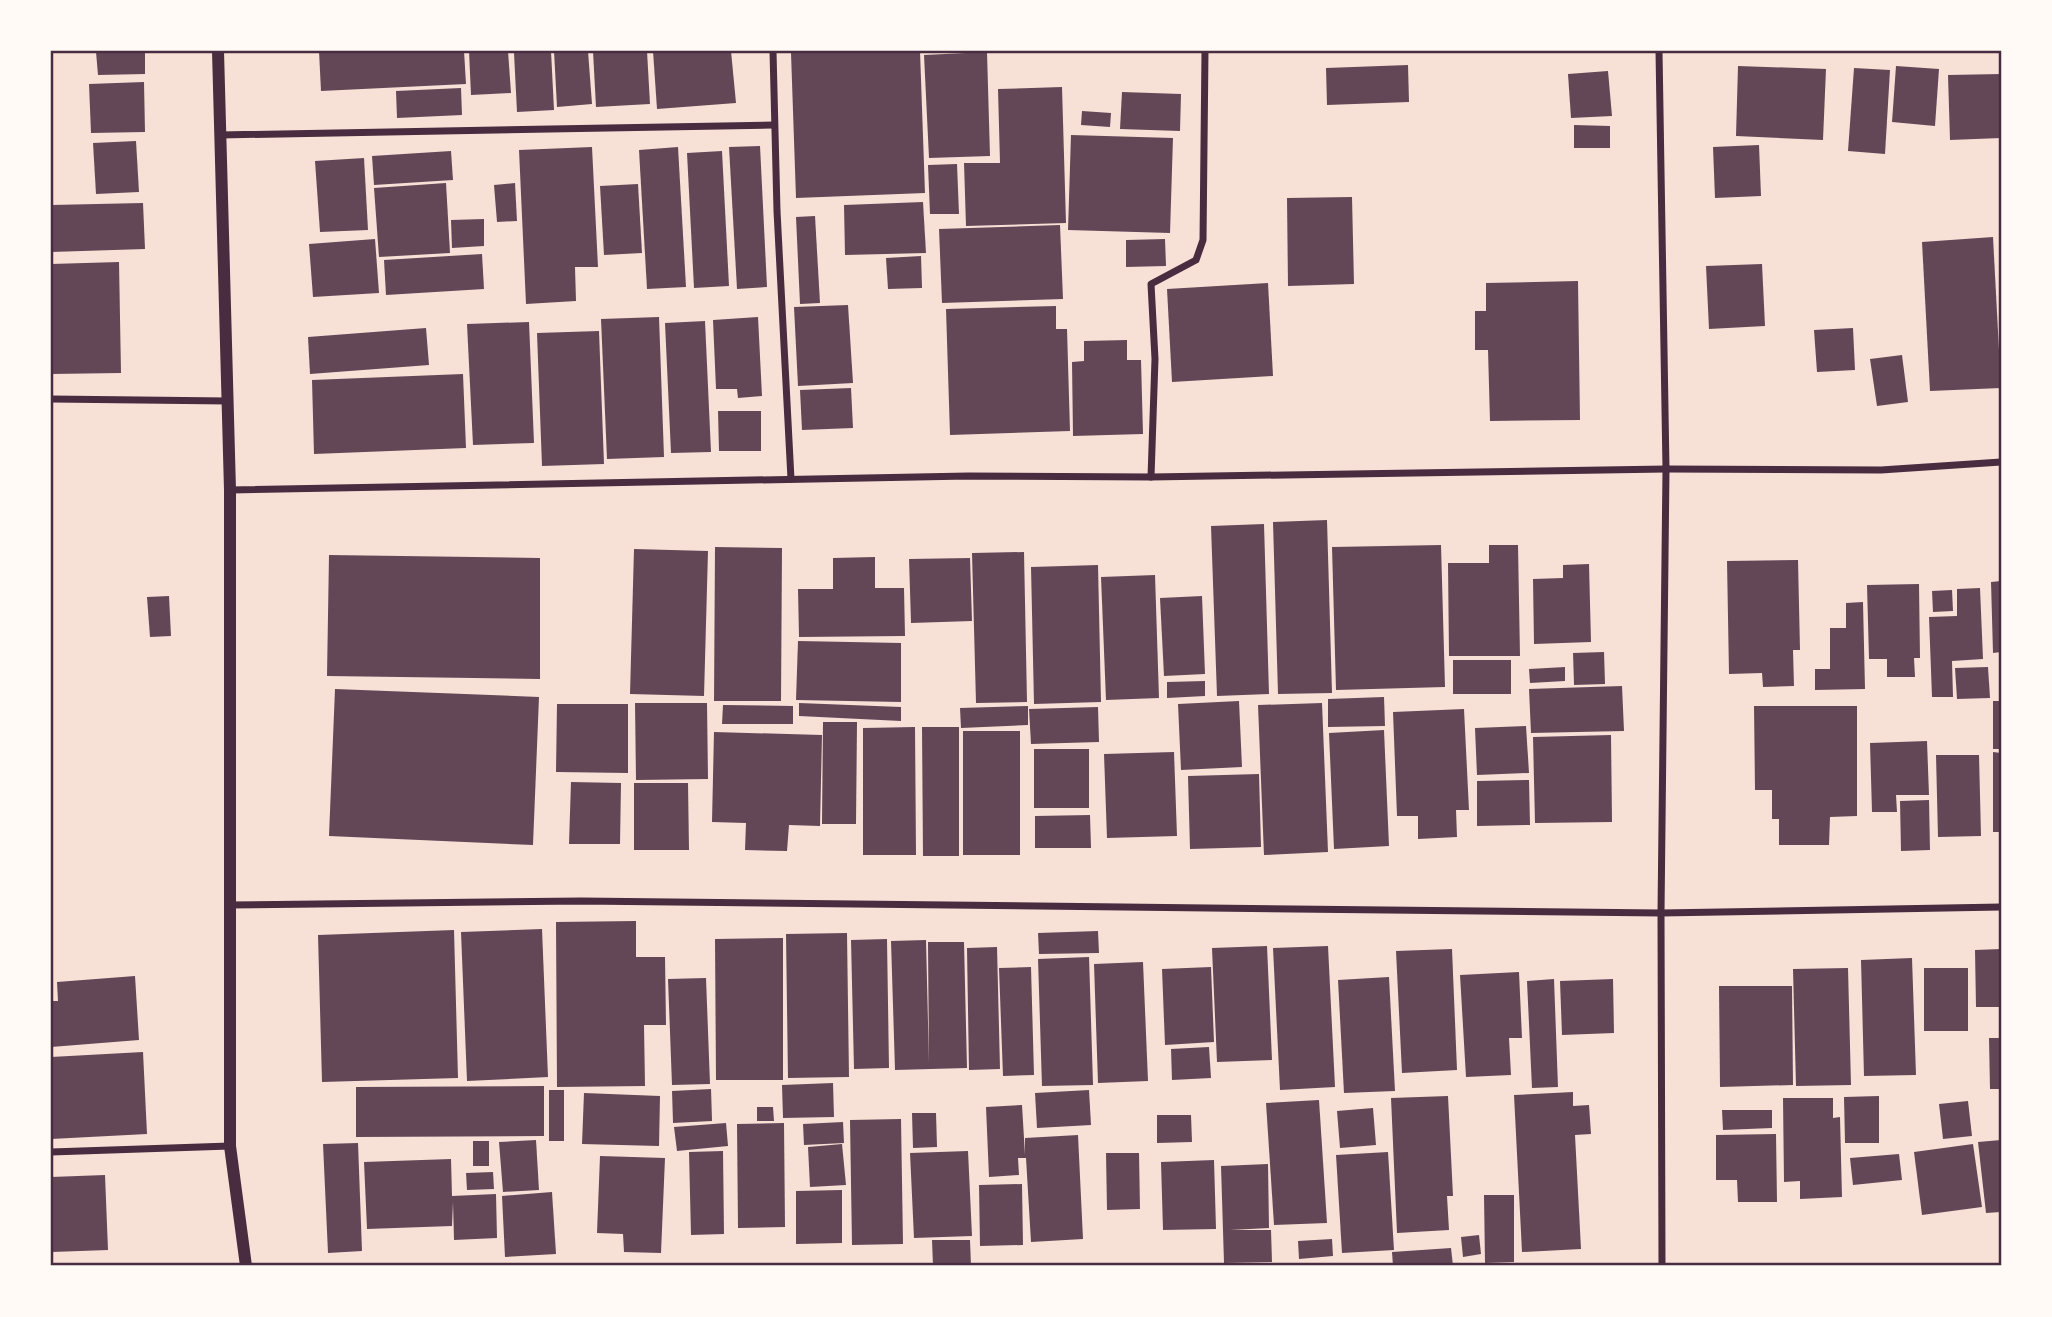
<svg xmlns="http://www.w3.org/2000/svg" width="2052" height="1317" viewBox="0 0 2052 1317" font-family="Montserrat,sans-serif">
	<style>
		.building { fill: #644757 }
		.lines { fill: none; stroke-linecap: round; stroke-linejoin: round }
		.minor { stroke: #4a2c40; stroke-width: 7 }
		.tertiary { stroke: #4a2c40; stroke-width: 12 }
		.neatline { fill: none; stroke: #4a2c40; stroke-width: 2.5 }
	</style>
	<rect width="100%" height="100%" fill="#f7e1d7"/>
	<g class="building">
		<path d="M145,51V74L98,75L96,52Z"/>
		<path d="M319,51H464L466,84L321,91Z"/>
		<path d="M469,51H508L511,93L471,95Z"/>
		<path d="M551,51L554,110L517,112L514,53Z"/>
		<path d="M554,51H588L592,104L557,107Z"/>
		<path d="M593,51H647L650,104L596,107Z"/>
		<path d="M653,51H731L736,103L657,109Z"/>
		<path d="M920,51L925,193L796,198L791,53Z"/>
		<path d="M987,52L990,156L929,158L924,55Z"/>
		<path d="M1408,65L1409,102L1327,105L1326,68Z"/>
		<path d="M1738,66L1826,69L1823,140L1736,136Z"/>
		<path d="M1896,66L1939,69L1935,126L1892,122Z"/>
		<path d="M1854,68L1890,70L1885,154L1848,151Z"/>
		<path d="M1608,71L1612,116L1571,118L1568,74Z"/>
		<path d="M2001,74V138L1950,140L1948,75Z"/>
		<path d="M144,82L145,132L91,133L89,84Z"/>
		<path d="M1062,87L1066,223L966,226L964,163H1000L998,89Z"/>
		<path d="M461,88L462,115L397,118L396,91Z"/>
		<path d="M1122,92L1181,94L1180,131L1120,129Z"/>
		<path d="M1082,111L1111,113L1110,127L1081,125Z"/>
		<path d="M1574,125L1610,126V148H1574Z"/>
		<path d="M1071,135L1173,138L1170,233L1068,230Z"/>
		<path d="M136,141L139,192L96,194L93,143Z"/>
		<path d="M1759,145L1761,196L1715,198L1713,147Z"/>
		<path d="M760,146L767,287L737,289L729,147Z"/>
		<path d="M592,147L598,267H575L576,301L526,304L519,150Z"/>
		<path d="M678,147L686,287L647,289L639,150Z"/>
		<path d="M451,151L453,180L374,185L372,156Z"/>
		<path d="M722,151L729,286L694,288L687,153Z"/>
		<path d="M364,158L368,230L320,232L315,161Z"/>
		<path d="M957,164L959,214H930L928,165Z"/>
		<path d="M446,183L450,253L379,257L374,188Z"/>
		<path d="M515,183L517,221L497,222L494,185Z"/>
		<path d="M638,184L642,253L604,255L600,186Z"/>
		<path d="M1352,197L1354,284L1288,286L1287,198Z"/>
		<path d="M923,202L926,253L845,255L844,205Z"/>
		<path d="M143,203L145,249L51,252V205Z"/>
		<path d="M815,216L820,303L800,304L796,217Z"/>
		<path d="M484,219V246L452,248L451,220Z"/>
		<path d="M1060,225L1063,299L942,303L939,229Z"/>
		<path d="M1993,237L2001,388L1930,391L1922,242Z"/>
		<path d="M375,239L379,293L313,297L309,244Z"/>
		<path d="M1165,239L1166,266L1126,267V240Z"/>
		<path d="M482,254L484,289L386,295L384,260Z"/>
		<path d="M921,256L922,288L888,289L886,258Z"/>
		<path d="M119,262L121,373L51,374V264Z"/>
		<path d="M1762,264L1765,326L1709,329L1706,266Z"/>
		<path d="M1578,281L1580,420L1490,421L1488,350H1475V311H1486V283Z"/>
		<path d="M1268,283L1273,376L1172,382L1167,289Z"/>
		<path d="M848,305L853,383L798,386L794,307Z"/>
		<path d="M1056,306V329H1067L1070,431L950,435L946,309Z"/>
		<path d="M659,317L664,457L607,459L601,319Z"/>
		<path d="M758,317L762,396L738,398L737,389H716L713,320Z"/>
		<path d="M705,321L711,452L671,453L665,323Z"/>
		<path d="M529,322L534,443L473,445L467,324Z"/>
		<path d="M426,328L429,365L310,374L308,337Z"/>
		<path d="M1853,328L1855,370L1817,372L1814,330Z"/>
		<path d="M599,331L604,464L542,466L537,333Z"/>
		<path d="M1127,340V360H1141L1143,434L1073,436L1072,362L1084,361V341Z"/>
		<path d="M1902,355L1908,402L1877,406L1870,359Z"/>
		<path d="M463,374L466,448L314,454L312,380Z"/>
		<path d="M851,388L853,428L802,430L800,390Z"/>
		<path d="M718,411H761V451H719Z"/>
		<path d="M1327,520L1332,693L1278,694L1273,522Z"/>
		<path d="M1264,524L1269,694L1217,696L1211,526Z"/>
		<path d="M1441,545L1445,687L1336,690L1332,547Z"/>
		<path d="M1489,545H1518L1520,656H1449L1448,563H1489Z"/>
		<path d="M715,547L782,548L781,701H714Z"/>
		<path d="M634,549L708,551L704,696L630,694Z"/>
		<path d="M1024,552L1027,702L976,703L972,553Z"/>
		<path d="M329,555L540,558V679L327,676Z"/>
		<path d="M875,557V588H904L905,636L799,637L798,589H833V558Z"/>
		<path d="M970,558L972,621L911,623L909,559Z"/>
		<path d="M1798,560L1800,650H1793L1794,686L1763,687L1762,673L1729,674L1727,561Z"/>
		<path d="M1589,564L1591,642L1534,644L1533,579L1563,578V565Z"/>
		<path d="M1098,565L1101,702L1034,704L1031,567Z"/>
		<path d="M1155,575L1159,698L1106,700L1101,577Z"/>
		<path d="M2001,581V652L1993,653L1991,582Z"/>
		<path d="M1919,584L1920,658H1914L1915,677H1887V659H1869L1867,585Z"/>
		<path d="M1980,588L1983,659L1952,661L1953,697H1932L1929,617L1957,616V589Z"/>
		<path d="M1952,590L1953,611L1933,612L1932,591Z"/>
		<path d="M169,596L171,636L150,637L147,597Z"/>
		<path d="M1202,596L1205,674L1164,676L1160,598Z"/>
		<path d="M1863,602L1865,689L1815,690V669H1830V628H1846V603Z"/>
		<path d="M798,641L901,643V702L796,700Z"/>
		<path d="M1604,652L1605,684L1574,685L1573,653Z"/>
		<rect x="1453" y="660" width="58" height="34"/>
		<path d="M1565,667V681L1530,683L1529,669Z"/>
		<path d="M1988,667L1990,698L1957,699L1955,668Z"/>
		<path d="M1205,681V696L1167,698V682Z"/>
		<path d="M1622,686L1624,731L1531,733L1529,689Z"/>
		<path d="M335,689L539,697L533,845L329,836Z"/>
		<path d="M1384,697L1385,726L1328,727V699Z"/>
		<path d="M1239,701L1242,767L1181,770L1178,704Z"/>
		<rect x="1993" y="701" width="8" height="48"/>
		<path d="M635,703H707L708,779L636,780Z"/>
		<path d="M799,703L901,707V721L799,716Z"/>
		<path d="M1322,703L1328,852L1264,855L1258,705Z"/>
		<path d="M557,704H628V773L556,772Z"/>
		<path d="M723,705L793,706V724H722Z"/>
		<path d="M1028,706V725L961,728L960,708Z"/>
		<path d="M1754,706H1857V816L1830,817L1829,845H1779V819H1772V790H1755Z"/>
		<path d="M1098,707L1099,742L1031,744L1029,709Z"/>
		<path d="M1464,709L1469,810H1456L1457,837L1418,839V816H1397L1393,712Z"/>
		<path d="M823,722H857L856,824H822Z"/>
		<path d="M1526,726L1529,773L1477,775L1475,728Z"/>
		<path d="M915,727L916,855H863V728Z"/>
		<path d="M922,727H959V856H923Z"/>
		<path d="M1384,730L1389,846L1334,849L1329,733Z"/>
		<rect x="963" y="731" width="57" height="124"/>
		<path d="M714,732L822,735L820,826L789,825L787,851L745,850L746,823L712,822Z"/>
		<path d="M1611,735L1612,822L1535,823L1533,737Z"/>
		<path d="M1927,741L1929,795H1896L1897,812H1872L1870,743Z"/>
		<rect x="1034" y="749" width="55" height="59"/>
		<path d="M1174,752L1177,836L1107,838L1104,754Z"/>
		<path d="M1993,752L2001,753V832H1993Z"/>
		<path d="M1936,755H1979L1981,836L1938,837Z"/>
		<path d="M1259,774L1261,847L1190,849L1188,776Z"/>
		<path d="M1529,780L1530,825L1477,826V781Z"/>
		<path d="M571,782L621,783L620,844H569Z"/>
		<path d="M634,783H688L689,850H634Z"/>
		<path d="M1929,800L1930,850L1901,851L1900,801Z"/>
		<path d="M1090,815L1091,848H1035V816Z"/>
		<path d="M636,921V957H665L666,1025H644L645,1086L557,1087L556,922Z"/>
		<path d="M542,929L548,1077L467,1081L461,932Z"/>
		<path d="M454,930L458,1078L322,1082L318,935Z"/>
		<path d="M1098,931L1099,953L1039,954L1038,933Z"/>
		<path d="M847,933L849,1077L788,1078L786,934Z"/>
		<path d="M783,938V1080H716L715,939Z"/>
		<path d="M887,939L889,1068L854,1069L851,940Z"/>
		<path d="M926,940L929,1063L928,942H964L967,1068L895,1070L891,941Z"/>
		<path d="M1267,946L1272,1060L1217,1062L1212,948Z"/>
		<path d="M1328,946L1335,1087L1280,1090L1273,948Z"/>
		<path d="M997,947L1000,1069L969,1070L967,948Z"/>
		<path d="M1452,949L1457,1070L1402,1073L1396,951Z"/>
		<path d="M2001,949V1007H1976L1975,950Z"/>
		<path d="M1089,957L1093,1085L1042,1086L1038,959Z"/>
		<path d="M1912,958L1916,1075L1864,1076L1861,960Z"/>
		<path d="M1143,962L1148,1081L1098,1083L1094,964Z"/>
		<path d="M1031,967L1034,1075L1003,1076L999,968Z"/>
		<path d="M1211,967L1214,1042L1165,1045L1162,969Z"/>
		<path d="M1848,968L1851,1085L1796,1086L1793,969Z"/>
		<rect x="1924" y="968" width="44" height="63"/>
		<path d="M1519,972L1522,1038H1509L1511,1075L1466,1077L1460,975Z"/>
		<path d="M135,976L139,1040L51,1047V1001H58L57,982Z"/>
		<path d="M1389,977L1395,1091L1344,1093L1338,980Z"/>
		<path d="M706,978L710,1084L672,1085L668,979Z"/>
		<path d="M1554,979L1558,1087L1532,1088L1527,981Z"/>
		<path d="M1613,979L1614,1033L1562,1035L1560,981Z"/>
		<path d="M1719,986H1792L1793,1085L1720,1087Z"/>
		<path d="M1989,1038H2001V1089H1990Z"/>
		<path d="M1209,1047L1211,1078L1172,1080L1171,1049Z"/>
		<path d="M143,1052L147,1134L51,1139V1057Z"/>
		<path d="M833,1083L834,1117L783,1118L782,1085Z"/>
		<path d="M544,1086V1136L356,1137V1087Z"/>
		<path d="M711,1089L712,1121L673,1123L672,1091Z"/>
		<rect x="549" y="1090" width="15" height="51"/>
		<path d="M1089,1090L1091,1125L1037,1128L1035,1093Z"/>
		<path d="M1573,1092V1106L1589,1105L1591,1134L1575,1135L1581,1249L1522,1252L1514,1095Z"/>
		<path d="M584,1093L660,1096L659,1146L582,1144Z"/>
		<path d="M1448,1096L1453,1196H1447L1449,1230L1397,1233L1391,1098Z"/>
		<path d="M1879,1096V1143H1845L1844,1097Z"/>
		<path d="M1783,1098H1833V1118L1840,1117L1842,1197L1800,1199V1181L1784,1182Z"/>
		<path d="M1319,1100L1327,1223L1274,1225L1266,1103Z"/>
		<path d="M1968,1101L1972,1136L1943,1139L1939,1104Z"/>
		<path d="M1022,1105L1025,1155V1138L1078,1135L1083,1239L1031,1242L1026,1158H1018L1019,1175L989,1177L986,1107Z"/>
		<path d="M757,1107H773L774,1121H757Z"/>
		<path d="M1373,1108L1376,1145L1340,1148L1337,1111Z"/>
		<path d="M1722,1110H1772V1128L1723,1130Z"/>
		<path d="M912,1113H936L937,1147L913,1148Z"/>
		<path d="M1157,1115H1191L1192,1142L1157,1143Z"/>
		<path d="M901,1119L903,1244L852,1245L850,1120Z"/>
		<path d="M843,1122L844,1143L804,1145L803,1124Z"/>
		<path d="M726,1123L728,1146L677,1151L674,1127Z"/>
		<path d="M784,1123L785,1227L738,1228L737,1124Z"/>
		<path d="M1776,1134L1777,1202H1738L1737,1180H1716V1135Z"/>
		<path d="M536,1140L539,1190L503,1192L499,1142Z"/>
		<path d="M2001,1140V1212L1986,1213L1978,1142Z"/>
		<rect x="473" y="1141" width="16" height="25"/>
		<path d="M358,1143L362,1251L328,1253L323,1144Z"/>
		<path d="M842,1144L846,1185L810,1187L808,1147Z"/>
		<path d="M1973,1144L1982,1207L1922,1215L1914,1152Z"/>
		<path d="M723,1151L724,1234L691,1235L689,1152Z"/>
		<path d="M968,1151L972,1236L914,1238L910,1153Z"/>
		<path d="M1388,1152L1394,1250L1342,1253L1336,1155Z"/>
		<path d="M1106,1153H1139L1140,1209L1107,1210Z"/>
		<path d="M1899,1154L1902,1180L1853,1185L1850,1158Z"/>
		<path d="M600,1156L665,1158L661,1253L624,1252L623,1234L597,1233Z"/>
		<path d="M451,1159L452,1196L496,1194L497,1238L454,1240L453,1202L452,1226L367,1229L364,1162Z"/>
		<path d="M1214,1160L1216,1229L1163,1230L1161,1162Z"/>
		<path d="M1268,1164L1269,1228L1230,1230H1271L1272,1262L1224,1263L1221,1166Z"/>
		<path d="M493,1172L494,1189L467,1190L466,1173Z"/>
		<path d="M105,1175L108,1250L52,1252L51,1177Z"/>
		<path d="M1022,1184L1023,1245L980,1246L979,1185Z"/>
		<path d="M842,1190V1243L796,1244V1191Z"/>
		<path d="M552,1192L556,1254L505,1257L502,1196Z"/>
		<path d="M1484,1195H1514V1262L1485,1263Z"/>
		<path d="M1479,1235L1481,1254L1463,1257L1461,1237Z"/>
		<path d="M1332,1239L1333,1256L1299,1259L1298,1241Z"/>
		<path d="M932,1240H970L971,1266H933Z"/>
		<path d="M1451,1248L1453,1266H1393L1392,1252Z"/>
	</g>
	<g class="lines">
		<g class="minor">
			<path d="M773,51L777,211L791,479"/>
			<path d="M1659,51L1666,469L1661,913L1662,1266"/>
			<path d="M220,135L774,125"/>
			<path d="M51,399L228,401"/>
			<path d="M1151,477L1155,359L1151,284L1196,260L1203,240L1205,51"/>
			<path d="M230,490L968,476L1151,477L1666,469L1881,470L2001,462"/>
			<path d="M229,905L581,901L1661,913L2001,907"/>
			<path d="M51,1152L230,1146"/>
		</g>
		<path class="tertiary" d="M218,51L230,490V1146L246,1266"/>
	</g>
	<rect width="2052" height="1317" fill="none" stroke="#fffaf5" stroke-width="105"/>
	<rect x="52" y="52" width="1948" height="1212" class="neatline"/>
</svg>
